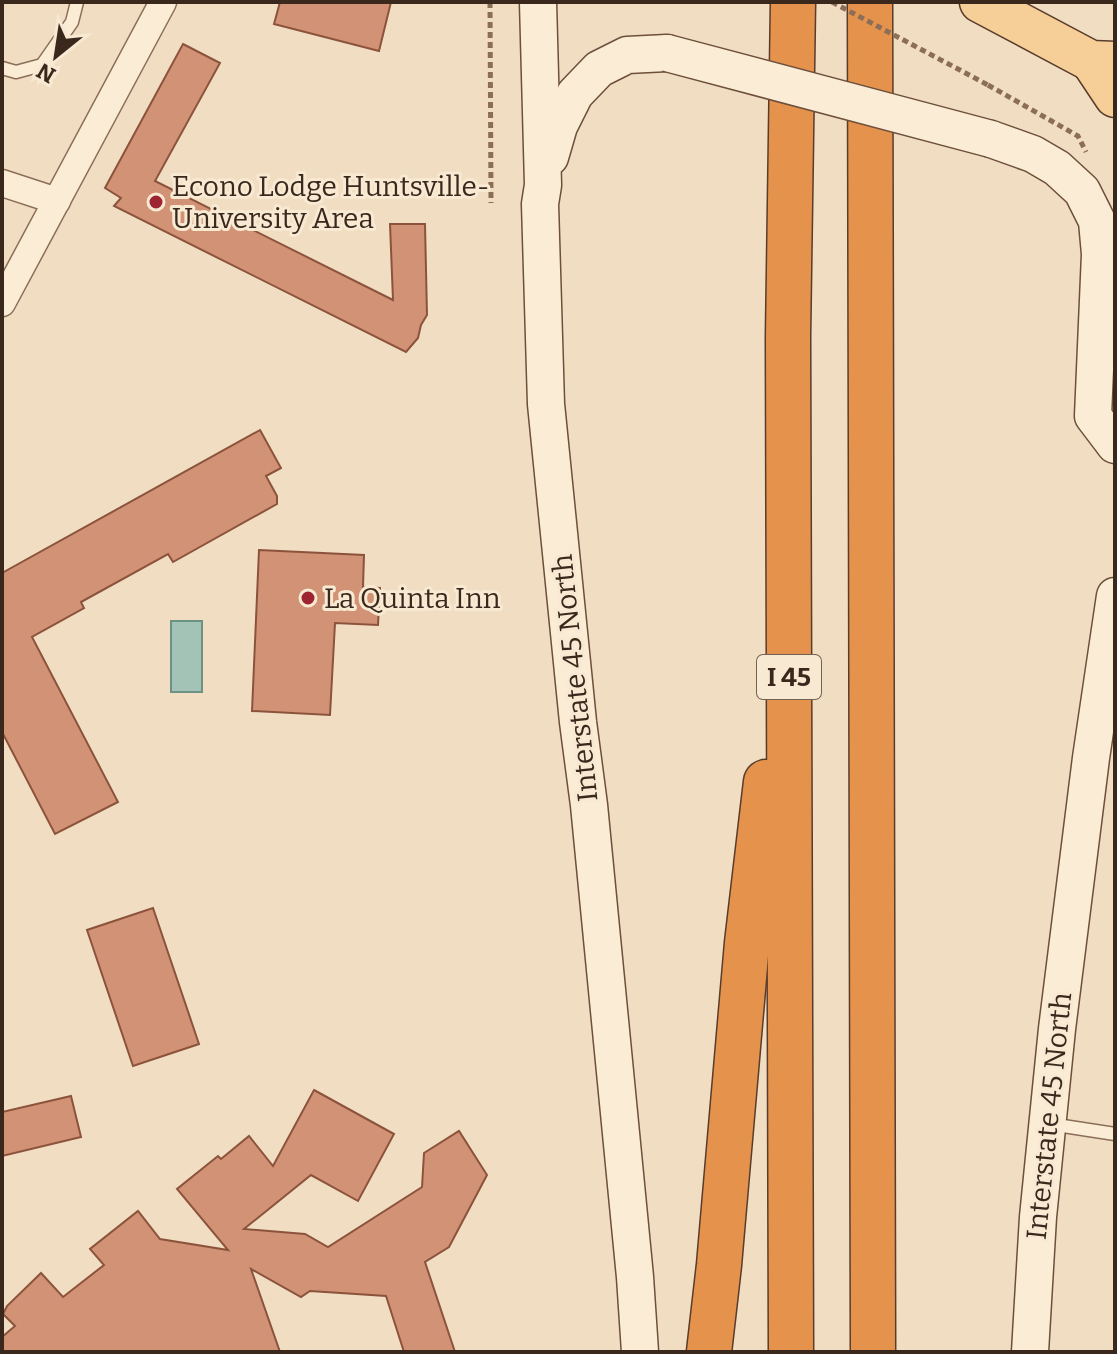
<svg xmlns="http://www.w3.org/2000/svg" width="1117" height="1354" viewBox="0 0 1117 1354" font-family="Bitter,serif">
	<style>
		.water { fill: #a4c3b7; stroke: #6b9284; stroke-width: 2 }
		.building { fill: #d19275; stroke: #8c533c; stroke-width: 2 }
		.lines { fill: none; stroke-linecap: round; stroke-linejoin: round }
		.lane-casing { stroke: #8c6e58; stroke-width: 15 }
		.street-casing { stroke: #8c6e58; stroke-width: 29 }
		.secondary-casing { stroke: #6d4f3b; stroke-width: 39 }
		.primary-casing { stroke: #593c2c; stroke-width: 43 }
		.highway-casing { stroke: #593c2c; stroke-width: 47 }
		.path { stroke: #8c6e58; stroke-width: 5; stroke-dasharray: 6 4; stroke-linecap: butt }
		.lane { stroke: #fbecd6; stroke-width: 12 }
		.street { stroke: #fbecd6; stroke-width: 26 }
		.secondary { stroke: #fbecd6; stroke-width: 36 }
		.primary { stroke: #f6ce97; stroke-width: 40 }
		.highway { stroke: #e5924d; stroke-width: 44 }
		.secondary-bridge-casing { stroke: #6d4f3b; stroke-width: 39; stroke-linecap: butt }
		.path-bridge { stroke: #8c6e58; stroke-width: 5; stroke-dasharray: 6 4; stroke-linecap: butt }
		.secondary-bridge { stroke: #fbecd6; stroke-width: 36 }
		.poi-dot { fill: #9e2432; stroke: #f8e9d2; stroke-width: 3 }
		.labels { text-anchor: middle; dominant-baseline: central; stroke-width: 6; stroke-linejoin: round; paint-order: stroke }
		.shield { fill: #f8e9d2; stroke: #736253; stroke-width: 2 }
		.shield-label { font-size: 26px; font-weight: bold; fill: #3a281d }
		.poi-label { font-size: 28px; fill: #3a281d; stroke: #f8e9d2; text-anchor: start }
		.street-label { font-size: 28px; fill: #3a281d; stroke: #f8e9d2 }
	</style>
	<rect width="100%" height="100%" fill="#f1dec2"/>
	<rect class="water" x="171" y="621" width="31" height="71"/>
	<g class="building">
		<path d="M280,2H391L379,51L274,24Z"/>
		<path d="M183,44L220,63L155,181L393,300L390,224H425L427,315L421,325L418,338L406,352L114,206L121,198L105,188Z"/>
		<path d="M260,430L281,468L266,476L277,496V504L173,562L168,554L81,602L84,608L32,637L118,802L55,834L2,732V573Z"/>
		<path d="M259,550L364,555L363,587L380,588L378,625L335,623L330,715L252,711Z"/>
		<path d="M153,908L199,1044L133,1066L87,930Z"/>
		<path d="M314,1090L394,1134L358,1201L311,1175L244,1229L305,1234L328,1247L422,1187L424,1153L459,1131L487,1175L449,1247L425,1262L455,1352H404L386,1296L310,1291L301,1297L251,1269L280,1352H2V1337L15,1326L3,1314L7,1306L41,1273L63,1297L104,1265L90,1249L138,1211L160,1239L228,1250L177,1189L218,1156L221,1159L249,1136L273,1166Z"/>
		<path d="M71,1096L81,1137L2,1156V1112Z"/>
	</g>
	<g class="lines">
		<g class="lane-casing">
			<g id="lane">
				<path d="M2,68L16,72L42,65L72,22L77,2"/>
				<path d="M1050,1124L1115,1134"/>
			</g>
		</g>
		<g class="street-casing">
			<g id="street">
				<path d="M2,183L57,201"/>
				<path d="M2,303L163,2"/>
			</g>
		</g>
		<g class="secondary-casing">
			<g id="secondary">
				<path d="M538,2L543,185L540,204L546,404L578,722L589,805L635,1277L640,1352"/>
				<path d="M991,139L1033,154L1057,168L1082,191L1097,221L1100,254L1093,416L1115,445"/>
				<path d="M550,157L559,126L575,94L599,69L627,55L667,53"/>
				<path d="M1030,1352L1038,1217L1057,1029L1091,758L1115,596"/>
			</g>
		</g>
		<g class="primary-casing">
			<g id="primary">
				<path d="M980,2L1091,61L1115,62"/>
				<path d="M1091,61L1115,97"/>
			</g>
		</g>
		<g class="highway-casing">
			<g id="highway">
				<path d="M870,2L873,1352"/>
				<path d="M709,1352L719,1265L747,943L766,782"/>
				<path d="M791,1352L788,337L793,2"/>
			</g>
		</g>
		<g class="path">
			<path d="M490,2L491,203"/>
			<path d="M988,85L1078,136L1086,152"/>
		</g>
		<use href="#lane" class="lane"/>
		<use href="#street" class="street"/>
		<use href="#secondary" class="secondary"/>
		<use href="#primary" class="primary"/>
		<use href="#highway" class="highway"/>
		<g class="secondary-bridge-casing">
			<path id="secondary-bridge" d="M667,53L991,139"/>
		</g>
		<path class="path-bridge" d="M832,2L988,85"/>
		<use href="#secondary-bridge" class="secondary-bridge"/>
	</g>
	<g class="poi-dot">
		<circle cx="156" cy="202" r="8"/>
		<circle cx="308" cy="598" r="8"/>
	</g>
	<g class="labels">
		<rect class="shield" x="757" y="655" width="64" height="44" rx="6"/>
		<g class="shield-label">
			<text x="789" y="677">I 45</text>
		</g>
		<g class="poi-label">
			<text x="172" y="186">Econo Lodge Huntsville-<tspan x="172" dy="32">University Area</tspan></text>
			<text x="324" y="598">La Quinta Inn</text>
		</g>
		<g class="street-label">
			<text transform="translate(575 678) rotate(-96)">Interstate 45 North</text>
			<text transform="translate(1049 1116) rotate(-84)">Interstate 45 North</text>
		</g>
	</g>
	<rect width="1117" height="1354" fill="none" stroke="#3a281d" stroke-width="8"/>
	<g transform="translate(56 56) rotate(210)" stroke="#f8e9d2" stroke-width="6" paint-order="stroke">
	<path d="M0-6L14 30L0 20L-14 30Z" fill="#3a281d"/>
	<text y="-12" font-size="22" font-weight="bold" text-anchor="middle" fill="#3a281d">N</text>
	</g>
</svg>
